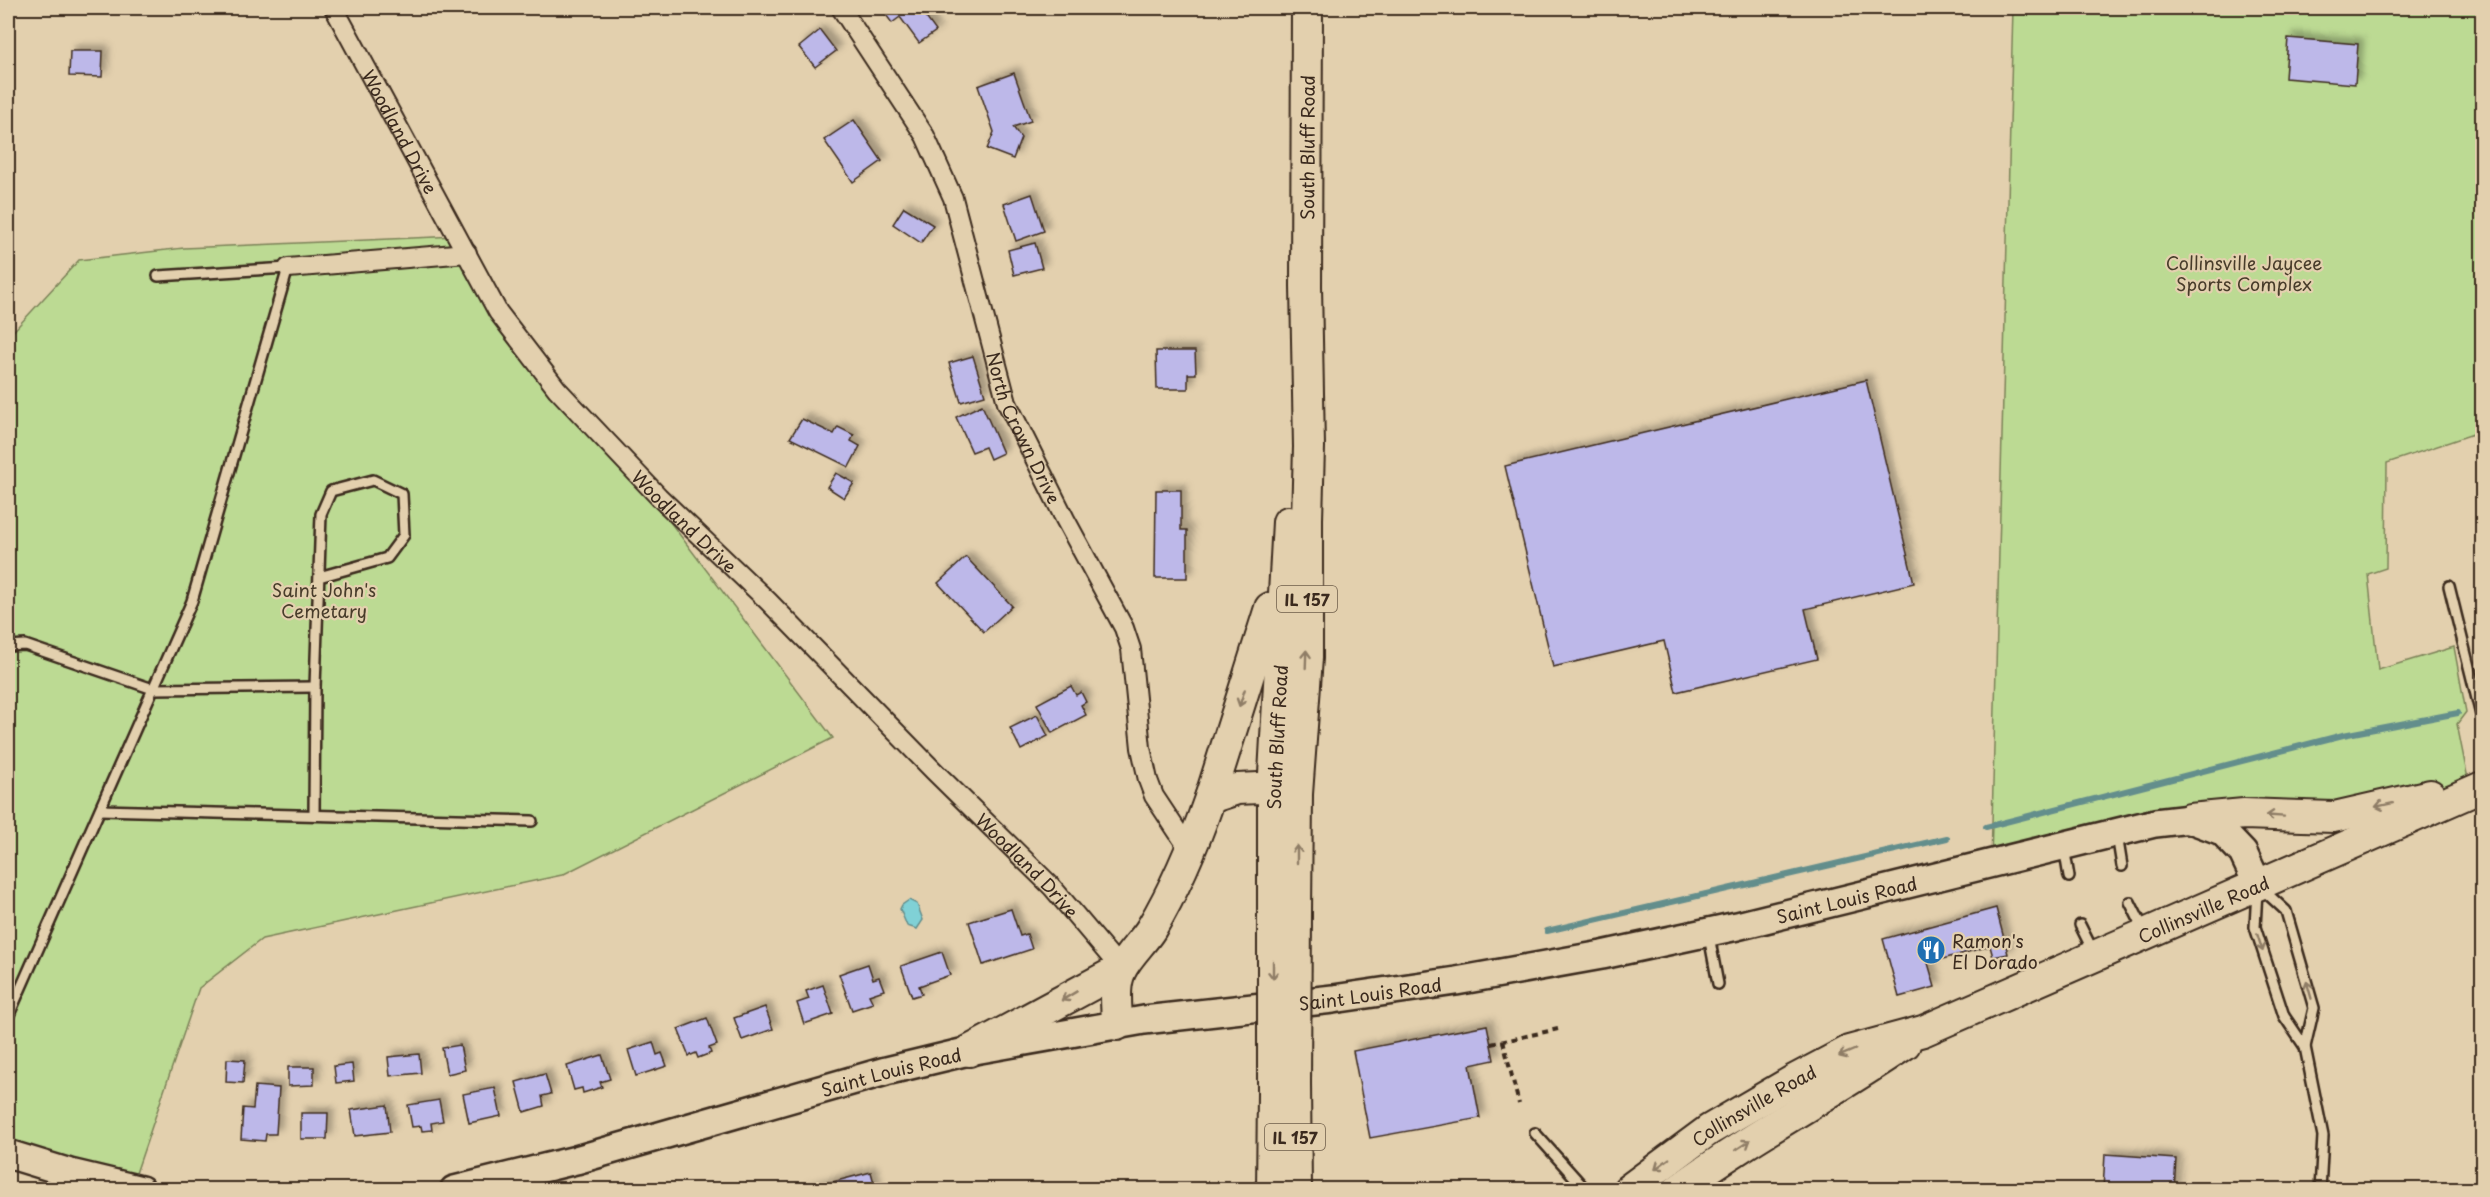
<svg xmlns="http://www.w3.org/2000/svg" width="2490" height="1197" viewBox="0 0 2490 1197" font-family="'Playpen Sans',sans-serif">
	<style>
		.green { fill: #bcda93; stroke: #7c8258; stroke-width: 1.5 }
		.water { fill: #80d1d6; stroke: #648e8c; stroke-width: 1.5 }
		.lines { fill: none; stroke-linecap: round; stroke-linejoin: round }
		.stream { stroke: #648e8c; stroke-width: 6 }
		.building { fill: #bdb8e9; stroke: #3b2a1e; stroke-width: 1.5; filter: url(#shadow) }
		.lane-casing { stroke: #3b2a1e; stroke-width: 14 }
		.street-casing { stroke: #3b2a1e; stroke-width: 22 }
		.secondary-casing { stroke: #3b2a1e; stroke-width: 32 }
		.primary-casing { stroke: #3b2a1e; stroke-width: 34 }
		.path { stroke: #3b2a1e; stroke-width: 4; stroke-dasharray: 6 4.5; stroke-linecap: butt }
		.lane { stroke: #e3d0ae; stroke-width: 9 }
		.street { stroke: #e3d0ae; stroke-width: 18 }
		.secondary { stroke: #e3d0ae; stroke-width: 27 }
		.primary { stroke: #e3d0ae; stroke-width: 30 }
		.primary-bridge-casing { stroke: #3b2a1e; stroke-width: 34; stroke-linecap: butt }
		.primary-bridge { stroke: #e3d0ae; stroke-width: 30 }
		.oneway { stroke: #8f7d66 }
		.labels { text-anchor: middle; dominant-baseline: central; stroke-width: 4.5; stroke-linejoin: round; paint-order: stroke }
		.shield { fill: #e3d0ae; stroke: #6d5c49; stroke-width: 1.5 }
		.shield-label { font-size: 16px; font-weight: bold; fill: #3b2a1e }
		.street-label { font-size: 18px; fill: #3b2a1e; stroke: #e3d0ae }
		.park-label { font-size: 18px; fill: #483c2a; stroke: #e3d0ae }
		.poi-label { font-size: 18px; fill: #3b2a1e; stroke: #e3d0ae; text-anchor: start }
	</style>
	<defs>
		<filter id="shadow"><feDropShadow dx="5.5" dy="-5.5" stdDeviation="3" flood-color="#0004"/></filter>
	</defs>
	<rect width="100%" height="100%" fill="#e3d0ae"/>
	<filter id="ink" filterUnits="userSpaceOnUse"><feTurbulence type="fractalNoise" baseFrequency=".0167" numOctaves="2"/><feDisplacementMap in="SourceGraphic" scale="12" xChannelSelector="R" yChannelSelector="G"/><feConvolveMatrix kernelMatrix="1 2 1 2 8 2 1 2 1" color-interpolation-filters="sRGB"/></filter>
	<g filter="url(#ink)">
		<g class="green">
			<path d="M2013,8H2482V431L2387,463L2386,568L2368,574L2378,670L2454,647L2466,712L2457,724L2468,779L2334,817L2244,814L1991,862Z"/>
			<path d="M458,236L521,342L618,453L833,738L562,875L262,939L199,988L131,1188L8,1154V337L79,260L184,248Z"/>
		</g>
		<path class="water" d="M909,900L917,904L923,920L917,929L907,926L900,909L902,905Z"/>
		<g class="lines">
			<g class="stream">
				<path d="M1986,827L2343,735L2458,713"/>
				<path d="M1547,931L1947,838"/>
			</g>
		</g>
		<g class="building">
			<path d="M881,8H919L936,31L919,43L900,17L892,23Z"/>
			<path d="M820,30L836,51L815,67L799,47Z"/>
			<path d="M2288,38L2358,44L2355,84L2285,78Z"/>
			<path d="M70,51H103L102,77L69,76Z"/>
			<path d="M1014,73L1031,121L1013,127L1021,138L1013,159L987,149L994,132L978,86Z"/>
			<path d="M854,120L882,161L853,182L824,140Z"/>
			<path d="M1032,194L1044,231L1016,241L1004,204Z"/>
			<path d="M904,207L933,225L921,243L893,224Z"/>
			<path d="M1035,243L1042,268L1014,275L1008,250Z"/>
			<path d="M1156,351H1195L1196,374H1188V389H1157Z"/>
			<path d="M973,356L985,395L961,402L949,363Z"/>
			<path d="M1866,380L1914,583L1805,609L1817,659L1676,692L1664,641L1553,667L1505,466Z"/>
			<path d="M982,405L1003,453L990,459L985,447L972,452L956,417Z"/>
			<path d="M802,419L834,434L838,427L854,435L851,441L860,446L849,467L790,438Z"/>
			<path d="M836,473L854,483L844,498L827,487Z"/>
			<path d="M1156,490H1181V530H1187V578H1155Z"/>
			<path d="M966,557L1012,606L984,632L938,583Z"/>
			<path d="M1071,686L1076,695L1081,692L1086,702L1081,705L1086,715L1052,733L1037,704Z"/>
			<path d="M1037,715L1048,736L1021,750L1010,728Z"/>
			<path d="M1996,908L2008,954L1993,957L1990,946L1928,963L1935,987L1899,997L1883,939Z"/>
			<path d="M1011,909L1020,936L1027,934L1032,949L983,965L969,922Z"/>
			<path d="M942,952L950,975L919,986L922,994L912,997L901,966Z"/>
			<path d="M868,964L873,979L879,977L884,990L869,995L873,1003L852,1010L839,974Z"/>
			<path d="M823,985L833,1014L804,1024L797,1003L809,999L806,991Z"/>
			<path d="M765,1007L773,1029L742,1040L734,1018Z"/>
			<path d="M707,1018L717,1045L709,1048L711,1053L698,1058L696,1053L689,1056L678,1029Z"/>
			<path d="M1487,1025L1494,1060L1470,1065L1480,1118L1370,1138L1353,1051Z"/>
			<path d="M653,1042L657,1055L662,1053L667,1066L636,1076L628,1050Z"/>
			<path d="M460,1045L465,1070L447,1074L442,1048Z"/>
			<path d="M419,1054L421,1073L390,1076L388,1057Z"/>
			<path d="M602,1055L610,1079L600,1082L602,1087L583,1093L582,1088L574,1090L567,1066Z"/>
			<path d="M227,1059L245,1060L243,1083L226,1082Z"/>
			<path d="M352,1064L354,1081L336,1083L334,1066Z"/>
			<path d="M288,1067H314V1085L288,1086Z"/>
			<path d="M545,1074L551,1094L542,1096L544,1106L524,1112L516,1082Z"/>
			<path d="M255,1086L279,1088L276,1134H266L265,1141L241,1139L243,1108L253,1109Z"/>
			<path d="M495,1088L501,1116L469,1123L463,1094Z"/>
			<path d="M439,1100L443,1121L431,1123L432,1130L422,1131L421,1126L412,1127L408,1105Z"/>
			<path d="M387,1105L390,1132L355,1136L351,1110Z"/>
			<path d="M301,1113H328L327,1139H301Z"/>
			<path d="M2105,1154L2176,1159L2174,1190H2103Z"/>
			<path d="M871,1172L876,1190H802Z"/>
		</g>
		<g class="lines">
			<g class="lane-casing">
				<g id="lane">
					<path d="M158,276L288,268L192,601L153,689L315,687"/>
					<path d="M2449,586L2482,719"/>
					<path d="M8,646L25,645L153,689L8,1017"/>
					<path d="M100,810L532,821"/>
					<path d="M314,814L315,687L321,514L331,491L373,480L402,494L404,535L387,558L319,577"/>
					<path d="M2117,835L2122,866"/>
					<path d="M2064,847L2069,877"/>
					<path d="M2261,888L2286,911L2314,1008L2305,1047"/>
					<path d="M2257,890L2255,927L2284,1016L2305,1047L2323,1136L2320,1190"/>
					<path d="M2130,902L2144,930"/>
					<path d="M2080,925L2094,953"/>
					<path d="M1709,936L1718,984"/>
					<path d="M1535,1133L1586,1190"/>
				</g>
			</g>
			<g class="street-casing">
				<g id="street">
					<path id="s1" d="M334,8L498,312L557,389L659,497L768,601L934,771L1052,887L1121,969"/>
					<path id="s2" d="M841,8L925,136L953,198L1007,403L1065,519L1124,628L1131,649L1141,748L1148,780L1154,796L1191,852"/>
					<path d="M288,268L467,253"/>
				</g>
			</g>
			<g class="secondary-casing">
				<g id="secondary">
					<path d="M8,1154L70,1173L141,1190"/>
					<path id="s3" d="M454,1190L576,1160L886,1071L969,1051L1144,1020L1333,999L1456,981L1602,955L1737,926L2155,823L2190,819L2222,831L2243,853L2258,885"/>
				</g>
			</g>
			<g class="primary-casing">
				<g id="primary">
					<path d="M1210,798L1270,608"/>
					<path d="M2190,819L2244,814L2334,817L2430,795"/>
					<path id="s4" d="M1273,911V792L1288,522"/>
					<path id="s5" d="M1296,913L1297,794L1307,658V519L1309,447L1306,286L1307,8"/>
					<path d="M1117,1025C1117,1007 1113,986 1121,970C1128,955 1143,942 1151,929C1176,887 1194,844 1210,798L1237,789L1259,788L1291,793"/>
					<path d="M969,1051L1121,969"/>
					<path d="M1295,1084L1296,1190"/>
					<path d="M1272,1190L1273,1094"/>
					<path id="s6" d="M1628,1190L1709,1130L1796,1079L1849,1051L1923,1031L2482,787"/>
					<path d="M1678,1190C1751,1136 1831,1095 1905,1044"/>
				</g>
			</g>
			<g class="path">
				<path d="M1503,1041L1519,1104"/>
				<path d="M1491,1044L1558,1029"/>
			</g>
			<use href="#lane" class="lane"/>
			<use href="#street" class="street"/>
			<use href="#secondary" class="secondary"/>
			<use href="#primary" class="primary"/>
			<g class="primary-bridge-casing">
				<g id="primary-bridge">
					<path d="M1273,911V1094"/>
					<path d="M1295,1084L1296,913"/>
				</g>
			</g>
			<use href="#primary-bridge" class="primary-bridge"/>
		</g>
		<defs><path id="oneway-shaft" d="M-6 0H5M1.5-3L5.5 0L1.5 3" fill="none" stroke-width="1.6" stroke-linecap="round" stroke-linejoin="round" transform="scale(1.5)"/></defs>
		<g class="oneway">
			<use href="#oneway-shaft" transform="translate(1306 659) rotate(-88)"/>
			<use href="#oneway-shaft" transform="translate(1242 698) rotate(108)"/>
			<use href="#oneway-shaft" transform="translate(2384 805) rotate(168)"/>
			<use href="#oneway-shaft" transform="translate(2275 816) rotate(-176)"/>
			<use href="#oneway-shaft" transform="translate(1297 854) rotate(-90)"/>
			<use href="#oneway-shaft" transform="translate(2260 943) rotate(72)"/>
			<use href="#oneway-shaft" transform="translate(1273 970) rotate(90)"/>
			<use href="#oneway-shaft" transform="translate(2309 990) rotate(-106)"/>
			<use href="#oneway-shaft" transform="translate(1069 996) rotate(149)"/>
			<use href="#oneway-shaft" transform="translate(1847 1053) rotate(157)"/>
			<use href="#oneway-shaft" transform="translate(1743 1145) rotate(-33)"/>
			<use href="#oneway-shaft" transform="translate(1662 1164) rotate(143)"/>
		</g>
	</g>
	<defs>
		<g id="restaurant-disc" transform="scale(1.5)"><circle r="9.5" fill="#1f6fb2" stroke="#e3d0ae"/><path d="M-5-6h1v4h1v-4h1v4h1v-4h1v5L-1.5 .5V6h-2V.5L-5-1ZM5-6V6H3V1.5H1.5Q1.5-4 5-6Z" fill="#fff"/></g>
	</defs>
	<g fill-rule="evenodd">
		<use href="#restaurant-disc" x="1931" y="950"/>
	</g>
	<g class="labels">
		<g class="shield">
			<rect x="1277" y="586" width="60" height="26" rx="4.5"/>
			<rect x="1265" y="1124" width="60" height="26" rx="4.5"/>
		</g>
		<g class="shield-label">
			<text x="1307" y="599">IL 157</text>
			<text x="1295" y="1137">IL 157</text>
		</g>
		<g class="street-label">
			<text stroke="none"><textPath href="#s1" startOffset="140">Woodland Drive</textPath></text>
			<text stroke="none"><textPath href="#s5" startOffset="766">South Bluff Road</textPath></text>
			<text stroke="none"><textPath href="#s2" startOffset="462">North Crown Drive</textPath></text>
			<text stroke="none"><textPath href="#s1" startOffset="626">Woodland Drive</textPath></text>
			<text stroke="none"><textPath href="#s4" startOffset="174">South Bluff Road</textPath></text>
			<text stroke="none"><textPath href="#s1" startOffset="1112">Woodland Drive</textPath></text>
			<text stroke="none"><textPath href="#s3" startOffset="1425">Saint Louis Road</textPath></text>
			<text stroke="none"><textPath href="#s6" startOffset="644">Collinsville Road</textPath></text>
			<text stroke="none"><textPath href="#s3" startOffset="939">Saint Louis Road</textPath></text>
			<text stroke="none"><textPath href="#s3" startOffset="453">Saint Louis Road</textPath></text>
			<text stroke="none"><textPath href="#s6" startOffset="152">Collinsville Road</textPath></text>
		</g>
		<g class="park-label">
			<text x="2244" y="262">Collinsville Jaycee<tspan x="2244" dy="21">Sports Complex</tspan></text>
			<text x="324" y="589">Saint John's<tspan x="324" dy="21">Cemetary</tspan></text>
		</g>
		<g class="poi-label">
			<text x="1952" y="940">Ramon's<tspan x="1952" dy="21">El Dorado</tspan></text>
		</g>
	</g>
	<rect width="2490" height="1197" fill="none" stroke="#e3d0ae" stroke-width="30"/>
	<rect x="15" y="15" width="2460" height="1167" fill="none" stroke="#3b2a1e" stroke-width="2" filter="url(#ink)"/>
</svg>
